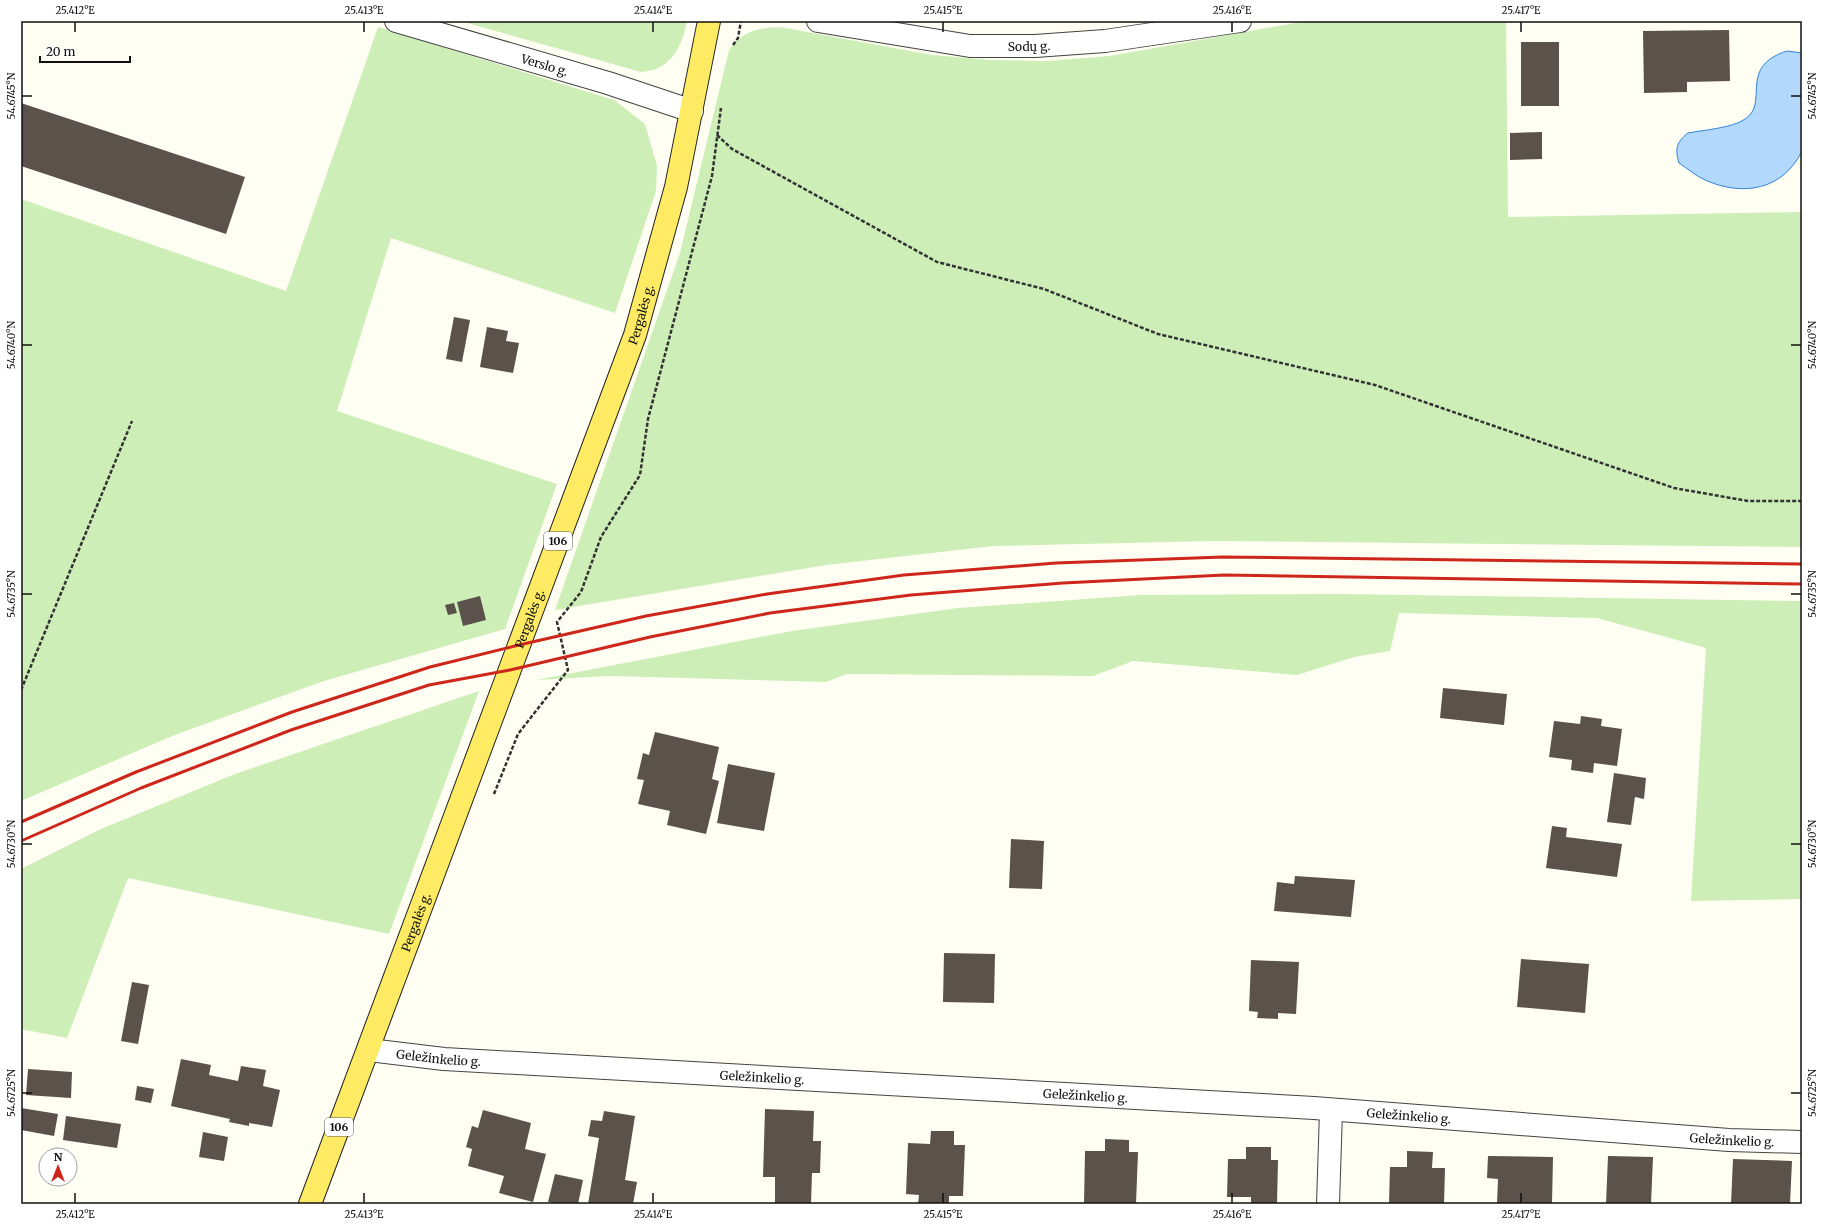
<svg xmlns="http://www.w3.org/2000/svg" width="1823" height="1225" viewBox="0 0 1823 1225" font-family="Merriweather,serif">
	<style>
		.green { fill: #ceeeb8 }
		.water { fill: #b2d8fb; stroke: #3384d9 }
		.building { fill: #5a524b }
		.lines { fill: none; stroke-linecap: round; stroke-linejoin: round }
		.minor-casing { stroke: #434343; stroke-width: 24 }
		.major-casing { stroke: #212121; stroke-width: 24 }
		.path { stroke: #323232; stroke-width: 2.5; stroke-dasharray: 4 2; stroke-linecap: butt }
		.minor { stroke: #fff; stroke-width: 22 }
		.major { stroke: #ffea63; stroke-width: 22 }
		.rail { stroke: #ce261a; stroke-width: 3 }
		.ticks { fill: none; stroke: #101010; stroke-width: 1.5 }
		.labels { text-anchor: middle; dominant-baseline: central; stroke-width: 4; stroke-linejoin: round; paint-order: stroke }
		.shield { fill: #fff; stroke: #585858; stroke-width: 1 }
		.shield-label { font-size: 11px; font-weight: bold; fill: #101010 }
		.street-label { font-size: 12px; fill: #101010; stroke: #fff }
		.neatline { fill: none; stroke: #101010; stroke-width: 1.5 }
		.ticks-label { font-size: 10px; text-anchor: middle; fill: #101010 }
	</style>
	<rect width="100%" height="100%" fill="#fffef3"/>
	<g class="green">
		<path d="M460,21H687C684,39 675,62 656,69C652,71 645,71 641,72Z"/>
		<path d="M1306,21H1506L1508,217L1802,212V547L1214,541L994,546L826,565L555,610L680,253L729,50C742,31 758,28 780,27L932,55L991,60L1046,61L1110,56Z"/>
		<path d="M378,27L614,100L645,124L657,166L656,191L615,313L391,238L337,411L557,484L505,629L324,681L172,736L21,801V199L286,291Z"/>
		<path d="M1342,594L1802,601V899L1691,901L1706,648L1597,618L1399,613L1390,651L1354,657L1297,675L1133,661L1093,676L847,674L826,682L609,676L536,680L792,631L958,608L1141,595Z"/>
		<path d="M479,691L389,934L128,878L67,1038L21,1029V869L101,829L235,774Z"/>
	</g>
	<path class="water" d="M1787,51L1802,53V151C1783,190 1743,197 1705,180C1696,176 1688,169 1679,163C1675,150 1676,142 1688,133C1703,130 1733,128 1745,119C1770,103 1737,67 1787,51Z"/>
	<g class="building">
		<path d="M1729,30L1730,81L1687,82V92L1644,93L1643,31Z"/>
		<rect x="1521" y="42" width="38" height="64"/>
		<path d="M21,103L245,177L226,234L21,166Z"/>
		<path d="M1542,132V159L1510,160V133Z"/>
		<path d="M454,317L470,320L462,362L446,359Z"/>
		<path d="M487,327L508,331L506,341L519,343L513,373L480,367Z"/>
		<path d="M480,596L486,620L463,626L457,602Z"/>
		<path d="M454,603L457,613L448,615L445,605Z"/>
		<path d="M1443,688L1507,694L1504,725L1440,718Z"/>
		<path d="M1581,716L1602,719L1601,726L1622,729L1617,766L1594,763L1593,773L1571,770L1572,760L1549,757L1554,721L1580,724Z"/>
		<path d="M655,732L719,747L712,779L719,781L706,834L667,825L670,811L638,804L644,780L637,779L643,753L649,755Z"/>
		<path d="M728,764L775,773L764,831L717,823Z"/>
		<path d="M1614,773L1646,778L1644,799L1635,797L1631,825L1607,822Z"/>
		<path d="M1552,826L1567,828L1566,837L1622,844L1617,877L1546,868Z"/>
		<path d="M1011,839L1044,841L1042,889L1009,888Z"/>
		<path d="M1295,876L1355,880L1351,917L1274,911L1277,882L1294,884Z"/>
		<path d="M944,953L995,954L994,1003L943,1002Z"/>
		<path d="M1521,959L1589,964L1585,1013L1517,1007Z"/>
		<path d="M1251,960L1299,962L1296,1014L1278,1013V1019L1257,1018L1258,1012L1249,1011Z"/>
		<path d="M132,982L149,985L138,1044L121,1041Z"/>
		<path d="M181,1059L211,1065L209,1075L238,1081L241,1066L266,1070L263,1086L280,1090L272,1127L249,1123V1126L229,1122L230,1119L171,1106Z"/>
		<path d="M28,1069L72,1072L71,1098L26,1095Z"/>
		<path d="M137,1086L154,1089L151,1103L135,1100Z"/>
		<path d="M21,1108L58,1114L54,1136L21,1130Z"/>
		<path d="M765,1109L814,1111L813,1141H821L820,1173H812L811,1204H775V1177H763Z"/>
		<path d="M483,1110L531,1123L525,1149L546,1154L533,1202L499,1193L504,1176L468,1166L472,1149L466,1147L472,1126L478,1128Z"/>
		<path d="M604,1111L635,1116L625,1180L637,1182L633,1204H588L599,1138L588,1136L591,1120L602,1121Z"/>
		<path d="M66,1116L121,1124L117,1148L63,1140Z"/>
		<path d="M931,1131H954V1145H965L963,1196H949V1204H918L919,1195L906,1194L908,1143L930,1144Z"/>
		<path d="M203,1132L228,1137L224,1161L199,1157Z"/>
		<path d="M1105,1139L1129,1140V1152H1138L1136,1204H1084L1085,1151H1105Z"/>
		<path d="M1246,1147H1271V1160H1278L1277,1204H1251V1197H1227L1228,1159H1246Z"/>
		<path d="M1407,1151L1433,1152L1432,1168H1445L1444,1204H1389L1390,1167H1407Z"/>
		<path d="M1488,1156L1553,1157L1552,1204H1497L1498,1179L1487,1178Z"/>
		<path d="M1608,1156L1653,1157L1651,1204H1606Z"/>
		<path d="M1733,1159L1792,1161L1790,1204H1731Z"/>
		<path d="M555,1174L583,1180L578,1204H559L548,1202Z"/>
	</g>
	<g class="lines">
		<g class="minor-casing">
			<g id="minor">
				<path id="s1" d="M396,21L608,83L692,111"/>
				<path id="s2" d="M818,21L970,46H1035L1105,41L1240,21"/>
				<path id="s3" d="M369,1050L444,1059L1314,1108L1729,1140L1802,1142"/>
				<path d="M1328,1204L1331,1111"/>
			</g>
		</g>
		<g class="major-casing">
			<g id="major">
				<path id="s4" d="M310,1204L635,335L676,187L709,21"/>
			</g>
		</g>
		<g class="path">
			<path d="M733,45L738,38L741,21"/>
			<path d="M717,135L732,149L937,262L1044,289L1158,334L1375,385L1674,488L1748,501H1802"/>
			<path d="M21,690L132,421"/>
			<path d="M494,794L518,734L568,670L557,622L581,592L601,537L640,475L648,419L712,176L721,108"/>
		</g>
		<use href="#minor" class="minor"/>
		<use href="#major" class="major"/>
		<g class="rail">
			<path d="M21,822L136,772L292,712L430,667L519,645L646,616L767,594L904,575L1056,563L1223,557L1802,564"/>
			<path d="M21,841L141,788L291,730L429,685L510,670L650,637L770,613L911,595L1063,583L1224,575L1802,584"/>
		</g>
	</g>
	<path class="ticks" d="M75,22V32M364,22V32M653,22V32M943,22V32M1232,22V32M1521,22V32M22,96H32M1791,96H1801M22,345H32M1791,345H1801M22,594H32M1791,594H1801M22,844H32M1791,844H1801M22,1093H32M1791,1093H1801M75,1193V1203M364,1193V1203M653,1193V1203M943,1193V1203M1232,1193V1203M1521,1193V1203"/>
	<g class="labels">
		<g class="shield">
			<rect x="544" y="532" width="28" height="18" rx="3"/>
			<rect x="325" y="1118" width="28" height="18" rx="3"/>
		</g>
		<g class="shield-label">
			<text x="558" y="541">106</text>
			<text x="339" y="1127">106</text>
		</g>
		<g class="street-label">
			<text stroke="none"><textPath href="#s2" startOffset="213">Sodų g.</textPath></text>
			<text stroke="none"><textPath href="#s1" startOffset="155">Verslo g.</textPath></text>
			<text stroke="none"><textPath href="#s4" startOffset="949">Pergalės g.</textPath></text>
			<text stroke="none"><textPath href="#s4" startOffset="625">Pergalės g.</textPath></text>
			<text stroke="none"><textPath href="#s4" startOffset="301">Pergalės g.</textPath></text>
			<text stroke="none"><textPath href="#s3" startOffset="70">Geležinkelio g.</textPath></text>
			<text stroke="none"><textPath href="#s3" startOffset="394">Geležinkelio g.</textPath></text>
			<text stroke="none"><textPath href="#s3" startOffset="718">Geležinkelio g.</textPath></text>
			<text stroke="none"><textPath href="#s3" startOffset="1042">Geležinkelio g.</textPath></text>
			<text stroke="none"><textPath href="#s3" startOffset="1366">Geležinkelio g.</textPath></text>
		</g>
	</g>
	<rect width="1823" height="1225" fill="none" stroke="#ffffff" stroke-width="44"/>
	<g transform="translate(58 1167)"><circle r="19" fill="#ffffff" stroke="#9f9f9f"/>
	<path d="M0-3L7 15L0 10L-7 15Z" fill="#ce261a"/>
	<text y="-6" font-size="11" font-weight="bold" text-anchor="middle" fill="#101010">N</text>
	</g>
	<path d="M40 56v6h90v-6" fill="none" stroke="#101010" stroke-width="2"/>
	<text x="46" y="56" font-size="12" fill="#101010" stroke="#ffffff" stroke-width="3" paint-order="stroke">20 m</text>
	<rect x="22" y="22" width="1779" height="1181" class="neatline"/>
	<g class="ticks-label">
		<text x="75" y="14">25.412°E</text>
		<text x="364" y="14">25.413°E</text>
		<text x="653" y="14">25.414°E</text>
		<text x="943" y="14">25.415°E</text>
		<text x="1232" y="14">25.416°E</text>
		<text x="1521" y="14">25.417°E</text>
		<text transform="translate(11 96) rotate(-90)" y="4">54.6745°N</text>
		<text transform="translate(1812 96) rotate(-90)" y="4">54.6745°N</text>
		<text transform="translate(11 345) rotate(-90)" y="4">54.6740°N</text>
		<text transform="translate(1812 345) rotate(-90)" y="4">54.6740°N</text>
		<text transform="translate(11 594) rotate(-90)" y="4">54.6735°N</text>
		<text transform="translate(1812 594) rotate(-90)" y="4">54.6735°N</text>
		<text transform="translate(11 844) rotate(-90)" y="4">54.6730°N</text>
		<text transform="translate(1812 844) rotate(-90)" y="4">54.6730°N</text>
		<text transform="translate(11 1093) rotate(-90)" y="4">54.6725°N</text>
		<text transform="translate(1812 1093) rotate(-90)" y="4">54.6725°N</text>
		<text x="75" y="1218">25.412°E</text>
		<text x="364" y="1218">25.413°E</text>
		<text x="653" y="1218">25.414°E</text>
		<text x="943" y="1218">25.415°E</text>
		<text x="1232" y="1218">25.416°E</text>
		<text x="1521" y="1218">25.417°E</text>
	</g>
</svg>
